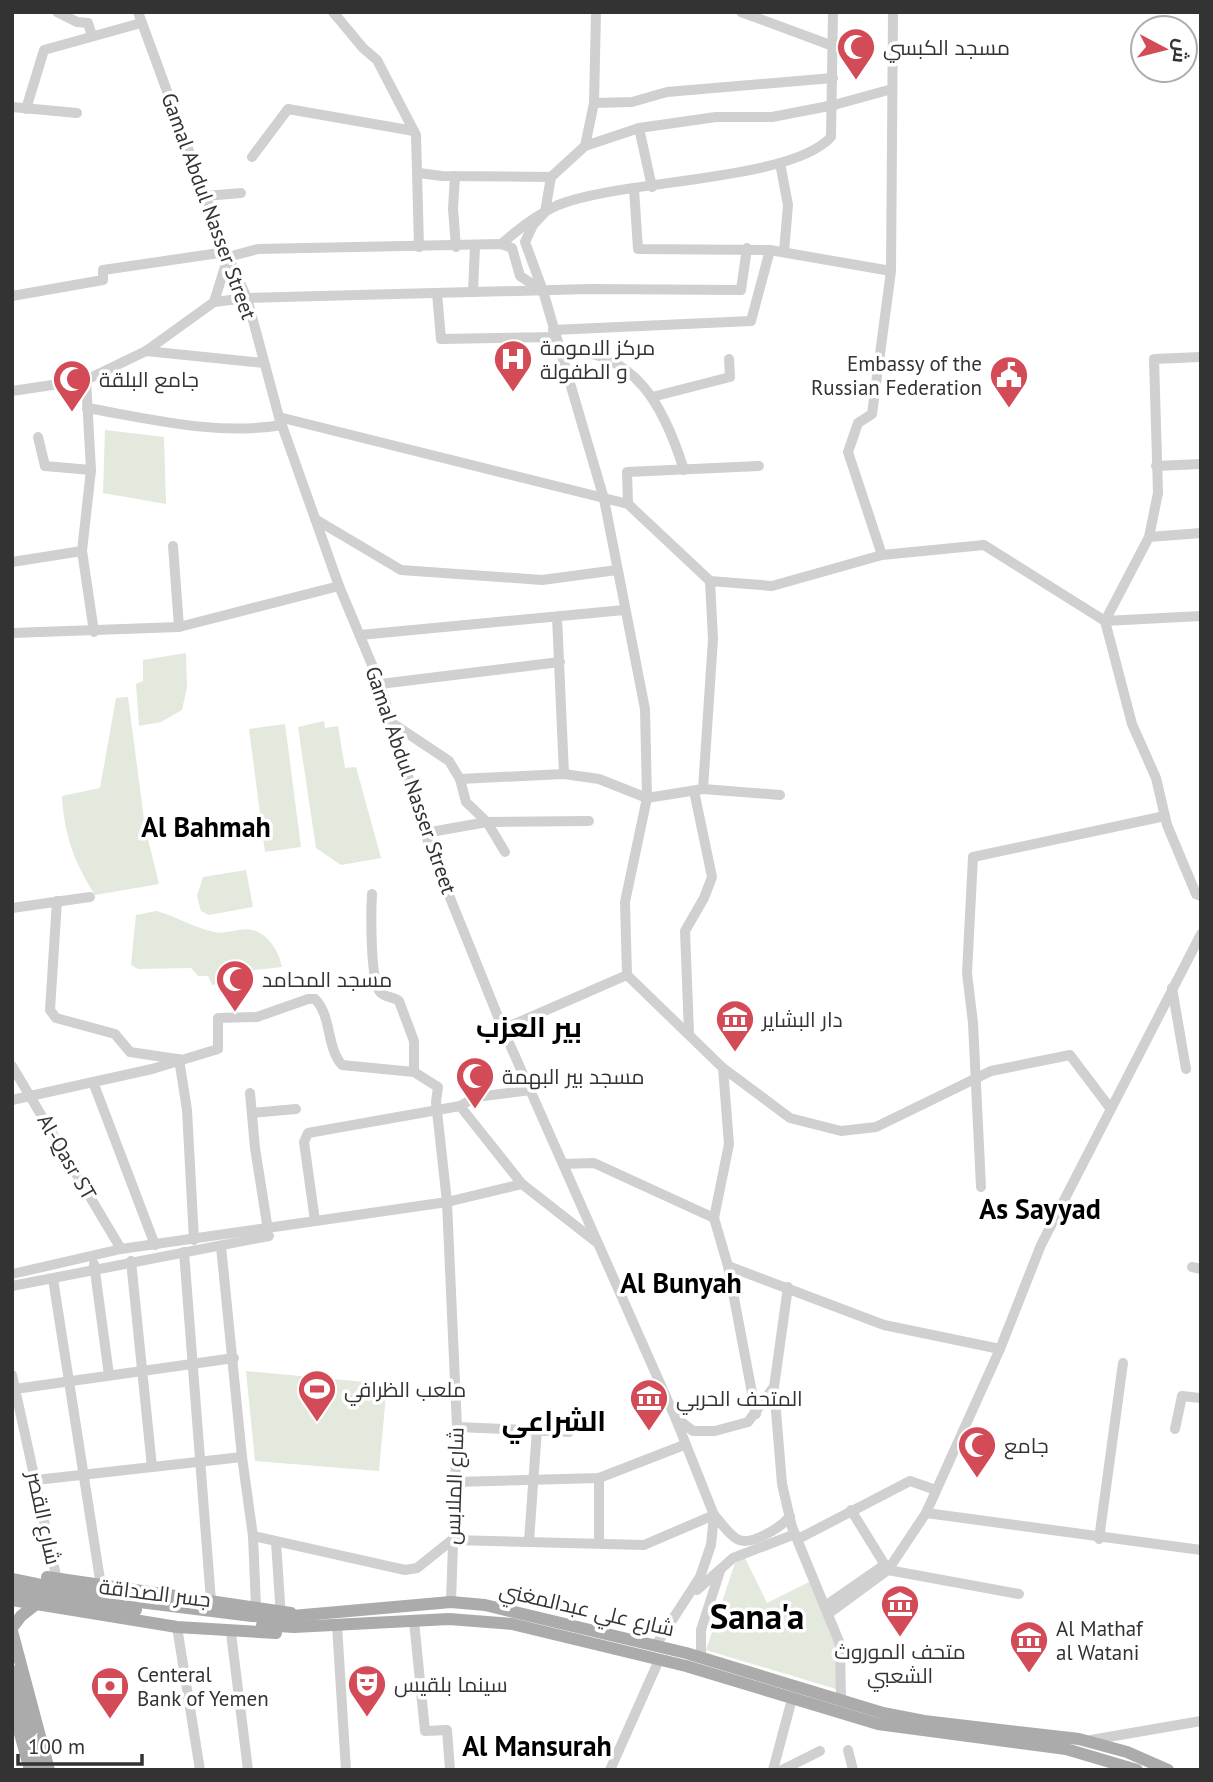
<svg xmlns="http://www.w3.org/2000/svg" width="1213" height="1782" viewBox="0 0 1213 1782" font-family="'PT Sans',Cairo,sans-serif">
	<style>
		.green { fill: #e3e9dd }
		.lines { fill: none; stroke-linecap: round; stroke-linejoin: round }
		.minor { stroke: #d0d0d0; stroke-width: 10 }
		.major { stroke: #ababab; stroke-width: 12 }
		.labels { text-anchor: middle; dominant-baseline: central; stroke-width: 7; stroke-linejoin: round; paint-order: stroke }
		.poi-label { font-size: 21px; fill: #333; stroke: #fff; text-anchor: start }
		.street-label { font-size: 21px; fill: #333; stroke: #fff }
		.district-label { font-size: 28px; font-weight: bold; fill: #000; stroke: #fff }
		.town-label { font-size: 35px; font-weight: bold; fill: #000; stroke: #fff }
	</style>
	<rect width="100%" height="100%" fill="#fff"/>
	<g class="green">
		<path d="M105,430L164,437L166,504L103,493Z"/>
		<path d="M186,653L187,687L182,710L161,722L139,726L136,684L143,681V660Z"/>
		<path d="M128,697L145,827L159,884L95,895C74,862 64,834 62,796L100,788L116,698Z"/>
		<path d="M324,721L325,728L338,726L345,768L356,767L381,858L341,865L316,848L298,727Z"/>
		<path d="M285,724L301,847L265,852L249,729Z"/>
		<path d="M246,870L253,907L209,915L201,911L197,896L203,877Z"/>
		<path d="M157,911C177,917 193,927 214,932C226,935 240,927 252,930C269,934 279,952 282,967L254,970L250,977L212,985L208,976H198L191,968L138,969L131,965L136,915Z"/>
		<path d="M246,1371L387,1384L379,1471L255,1461Z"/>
		<path d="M744,1556L767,1603L809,1582C826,1620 844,1646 836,1689L706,1650L735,1563Z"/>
	</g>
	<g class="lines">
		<g class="minor">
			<path d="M57,12L77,22L88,23L92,36"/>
			<path d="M138,12L226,252L247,298L279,417L339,586L380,684L430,848L503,1029L675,1417L714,1515L711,1545L700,1577L656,1645"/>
			<path d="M333,12L363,48L377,60L416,135L419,247"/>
			<path d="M741,12L833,46"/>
			<path d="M594,103L632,102L667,92L833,78"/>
			<path d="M12,107L77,113"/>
			<path d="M26,109L44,50L141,23"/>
			<path d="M639,128L652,187"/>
			<path d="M585,146L594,103L596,12"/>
			<path d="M252,157L288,109L414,131"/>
			<path d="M780,163L788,205L784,252"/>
			<path d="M419,173L442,176L551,177"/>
			<path d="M455,176L453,209L456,247"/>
			<path d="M634,189L638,249L770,250L891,271"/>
			<path d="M205,196L241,193"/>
			<path d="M501,244C519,229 536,215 558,205C622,179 790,182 831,137L833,12"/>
			<path d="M228,257L258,249L501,244L512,248L520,276L543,291"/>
			<path d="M473,292L475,246"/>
			<path d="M437,293L441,339L556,337"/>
			<path d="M12,296L103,280V270L226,252"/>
			<path d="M214,302L228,257"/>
			<path d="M553,330L751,321L770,250"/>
			<path d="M559,350C635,349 664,406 684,470"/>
			<path d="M146,351L264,363"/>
			<path d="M86,380L91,470L82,551L94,632"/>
			<path d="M12,391L86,380L146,351L214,302L247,298L590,289L741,290L747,248"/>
			<path d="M652,397L730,377L729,359"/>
			<path d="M87,408C151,419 218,436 282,425"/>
			<path d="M279,417L628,504L710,581L772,586L882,555L984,545L1105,621L1201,616"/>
			<path d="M38,437L45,466L91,470"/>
			<path d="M1156,466L1201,464"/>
			<path d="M628,504L627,472L759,466"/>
			<path d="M315,519L401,570L542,580L617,570"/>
			<path d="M1201,533L1149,537L1105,621L1132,724L1156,778L1167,825L1196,894L1201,896"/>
			<path d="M1149,537L1158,493L1154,359L1201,357"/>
			<path d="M173,546L179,627"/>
			<path d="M882,555L848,452L858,423L872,414L891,271L893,12"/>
			<path d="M12,562L82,551"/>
			<path d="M557,617L564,774"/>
			<path d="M12,633L179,627L339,586"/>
			<path d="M360,635L624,610"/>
			<path d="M380,684L560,662"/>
			<path d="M392,723L449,761L460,779L564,774L599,779L647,798L703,789L713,639L710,581"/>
			<path d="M460,779L466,802L487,822L505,852"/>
			<path d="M703,789L780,795"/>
			<path d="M425,833L487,822L589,821"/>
			<path d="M372,894C371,911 370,981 380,992C385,998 393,996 399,1001L414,1041V1072"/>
			<path d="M57,901L50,1010L56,1018L115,1034L130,1052L177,1059"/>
			<path d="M12,908L90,897"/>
			<path d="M1172,988L1186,1069"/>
			<path d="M503,1029L627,975"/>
			<path d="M689,1033L685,931L704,898L712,877L694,791"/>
			<path d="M179,1059L187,1110L194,1240"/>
			<path d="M12,1066L121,1249"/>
			<path d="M723,1068L790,1118L841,1131L876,1127L991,1071L1070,1055L1110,1108"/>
			<path d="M93,1082L155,1245"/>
			<path d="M250,1093L255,1148L268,1230"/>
			<path d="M12,1100L152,1069L218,1049V1018L257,1017L308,999H315C332,1016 326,1047 342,1065L414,1072L438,1087L436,1102L447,1202L457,1427L451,1602"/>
			<path d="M460,1106L522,1184L595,1241"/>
			<path d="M252,1113L296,1109"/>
			<path d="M563,1164L594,1163L714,1218"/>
			<path d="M981,1187L973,1023L967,973L973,857L1165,816"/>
			<path d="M315,1221L304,1142L308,1133L460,1106L476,1097L531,1090"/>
			<path d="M221,1246L242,1457L253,1536L256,1607"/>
			<path d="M184,1252L211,1601"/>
			<path d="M131,1261L152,1467"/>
			<path d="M94,1264L109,1375"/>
			<path d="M728,1266L884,1325L1000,1349"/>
			<path d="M1192,1267L1201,1269"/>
			<path d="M12,1274L121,1249L447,1202L522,1184"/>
			<path d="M53,1279L101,1586"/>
			<path d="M12,1286L269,1236"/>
			<path d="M788,1287L774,1387L782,1484L792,1527L840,1644L841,1701"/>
			<path d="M12,1375L57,1580"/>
			<path d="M15,1389L234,1358"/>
			<path d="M756,1414L728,1266L714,1218L729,1144L723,1068L627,975L625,902L647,798L645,709L604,499L543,291L525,242L533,225L545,212L551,177L585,146L639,128L716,117H772L834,105L892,89"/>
			<path d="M675,1417L693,1431H715L748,1422L773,1388"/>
			<path d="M457,1427L569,1432"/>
			<path d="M1175,1429L1182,1396L1200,1398"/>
			<path d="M36,1480L242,1457"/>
			<path d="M454,1482L599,1478L684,1445"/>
			<path d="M851,1510L888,1570L1019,1594"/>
			<path d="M926,1513L1201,1550"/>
			<path d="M253,1536L405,1570L417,1568L452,1540L644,1545L714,1515C721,1522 728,1534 737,1539C750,1547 782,1527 790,1516"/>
			<path d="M798,1539L910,1481L936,1490"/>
			<path d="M1099,1539L1123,1363"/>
			<path d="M529,1541L537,1429"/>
			<path d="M276,1542L281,1617"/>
			<path d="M599,1542V1478"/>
			<path d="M697,1590L733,1558L795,1534"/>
			<path d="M825,1606L884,1565"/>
			<path d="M828,1614L888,1570L926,1513L1000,1349L1041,1245L1201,934"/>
			<path d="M414,1621L425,1731L447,1730L450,1770"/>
			<path d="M337,1625L346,1770"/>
			<path d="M177,1627L200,1770"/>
			<path d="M231,1633L248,1770"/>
			<path d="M701,1657V1630L720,1571"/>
			<path d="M1091,1740L1201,1721"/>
			<path d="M848,1750L853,1770"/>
			<path d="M610,1770L659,1660"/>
			<path d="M773,1770L792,1699"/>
			<path d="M782,1770L820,1751"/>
		</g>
		<g class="major">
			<path d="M47,1577L291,1613"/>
			<path d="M12,1579L99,1597L252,1616L281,1617L451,1602L485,1605L686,1653L883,1713L924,1721L1079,1739L1127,1752L1168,1770"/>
			<path d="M12,1589L136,1610"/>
			<path d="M12,1600L177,1627L276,1633"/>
			<path d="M262,1625L294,1627L449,1619L512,1624L686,1666L878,1724L1066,1749L1137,1770"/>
			<path d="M12,1628L21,1616L35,1605"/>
			<path d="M12,1631L49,1770"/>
			<path d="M12,1671L40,1770"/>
			<path d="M12,1705L30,1770"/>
		</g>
	</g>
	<defs>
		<g id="mosque-pin" transform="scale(2.0125)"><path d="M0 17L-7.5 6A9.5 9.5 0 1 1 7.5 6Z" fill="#d44b58" stroke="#fff"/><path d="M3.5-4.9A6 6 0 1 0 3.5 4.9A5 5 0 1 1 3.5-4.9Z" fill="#fff"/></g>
		<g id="hospital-pin" transform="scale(2.0125)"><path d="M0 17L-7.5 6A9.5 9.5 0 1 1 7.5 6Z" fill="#d44b58" stroke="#fff"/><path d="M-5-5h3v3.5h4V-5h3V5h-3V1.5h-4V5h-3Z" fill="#fff"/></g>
		<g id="civic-pin" transform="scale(2.0125)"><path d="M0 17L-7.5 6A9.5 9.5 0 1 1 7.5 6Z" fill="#d44b58" stroke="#fff"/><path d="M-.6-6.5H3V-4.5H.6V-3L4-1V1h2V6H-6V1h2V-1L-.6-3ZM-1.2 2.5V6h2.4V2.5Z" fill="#fff"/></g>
		<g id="museum-pin" transform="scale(2.0125)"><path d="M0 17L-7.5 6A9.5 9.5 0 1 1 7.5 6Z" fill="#d44b58" stroke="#fff"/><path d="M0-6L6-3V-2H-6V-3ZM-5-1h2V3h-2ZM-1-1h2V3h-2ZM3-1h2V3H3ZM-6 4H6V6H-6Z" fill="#fff"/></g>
		<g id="stadium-pin" transform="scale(2.0125)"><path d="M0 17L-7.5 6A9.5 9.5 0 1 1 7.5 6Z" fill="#d44b58" stroke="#fff"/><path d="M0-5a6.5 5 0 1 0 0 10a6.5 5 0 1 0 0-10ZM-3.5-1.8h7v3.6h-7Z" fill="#fff"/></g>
		<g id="theatre-pin" transform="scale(2.0125)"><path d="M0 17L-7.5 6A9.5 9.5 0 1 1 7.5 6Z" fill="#d44b58" stroke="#fff"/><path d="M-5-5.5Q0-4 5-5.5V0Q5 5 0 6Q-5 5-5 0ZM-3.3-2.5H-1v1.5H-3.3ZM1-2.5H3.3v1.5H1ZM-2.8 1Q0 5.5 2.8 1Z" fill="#fff"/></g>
		<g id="bank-pin" transform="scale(2.0125)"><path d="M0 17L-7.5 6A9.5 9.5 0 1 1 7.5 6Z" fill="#d44b58" stroke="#fff"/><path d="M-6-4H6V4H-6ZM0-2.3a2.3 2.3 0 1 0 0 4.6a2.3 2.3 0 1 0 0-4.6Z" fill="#fff"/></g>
	</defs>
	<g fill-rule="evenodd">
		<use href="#mosque-pin" x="856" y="47"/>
		<use href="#hospital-pin" x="513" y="359"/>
		<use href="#civic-pin" x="1009" y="375"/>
		<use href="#mosque-pin" x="72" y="379"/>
		<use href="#mosque-pin" x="235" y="979"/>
		<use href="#museum-pin" x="735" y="1019"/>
		<use href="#mosque-pin" x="475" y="1076"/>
		<use href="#stadium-pin" x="317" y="1389"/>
		<use href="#museum-pin" x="649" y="1398"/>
		<use href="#mosque-pin" x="977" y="1445"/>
		<use href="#museum-pin" x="900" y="1604"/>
		<use href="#museum-pin" x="1029" y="1640"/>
		<use href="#theatre-pin" x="367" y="1684"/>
		<use href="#bank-pin" x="110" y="1686"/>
	</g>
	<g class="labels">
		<g class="poi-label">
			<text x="883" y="47">مسجد الكبسي</text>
			<text x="540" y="347">مركز الامومة<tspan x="540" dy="24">و الطفولة</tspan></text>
			<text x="982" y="363" text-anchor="end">Embassy of the<tspan x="982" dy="24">Russian Federation</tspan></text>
			<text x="99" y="379">جامع البلقة</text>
			<text x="262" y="979">مسجد المحامد</text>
			<text x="762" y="1019">دار البشاير</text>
			<text x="502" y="1076">مسجد بير البهمة</text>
			<text x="344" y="1389">ملعب الظرافي</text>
			<text x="676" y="1398">المتحف الحربي</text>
			<text x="1004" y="1445">جامع</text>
			<text x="1056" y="1628">Al Mathaf<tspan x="1056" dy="24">al Watani</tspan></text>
			<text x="900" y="1651" text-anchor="middle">متحف الموروث<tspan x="900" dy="24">الشعبي</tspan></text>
			<text x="137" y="1674">Centeral<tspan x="137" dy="24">Bank of Yemen</tspan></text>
			<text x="394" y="1684">سينما بلقيس</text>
		</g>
		<g class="street-label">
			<text transform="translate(209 206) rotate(70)">Gamal Abdul Nasser Street</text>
			<text transform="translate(411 780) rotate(71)">Gamal Abdul Nasser Street</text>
			<text transform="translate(67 1157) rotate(60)">Al-Qasr ST</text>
			<text transform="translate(454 1486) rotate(-88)">شارع الملابس</text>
			<text transform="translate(44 1518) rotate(78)">شارع القصر</text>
			<text transform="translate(155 1593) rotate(7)">جسر الصداقة</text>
			<text transform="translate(587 1609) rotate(13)">شارع علي عبدالمغني</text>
		</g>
		<g class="district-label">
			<text x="206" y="826">Al Bahmah</text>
			<text x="529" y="1026">بير العزب</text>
			<text x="1040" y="1208">As Sayyad</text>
			<text x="681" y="1282">Al Bunyah</text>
			<text x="554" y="1420">الشراعي</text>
			<text x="537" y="1745">Al Mansurah</text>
		</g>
		<g class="town-label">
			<text x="757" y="1616">Sana'a</text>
		</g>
	</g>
	<rect width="1213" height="1782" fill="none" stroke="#333333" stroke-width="28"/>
	<g transform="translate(1164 49) rotate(97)"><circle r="33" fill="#ffffff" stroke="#adadad" stroke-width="2"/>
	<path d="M0-5L12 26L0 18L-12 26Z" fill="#d44b58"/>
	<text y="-10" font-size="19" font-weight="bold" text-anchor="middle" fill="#333333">ش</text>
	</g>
	<path d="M18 1754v10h124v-10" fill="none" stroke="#333333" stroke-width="3.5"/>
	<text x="28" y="1754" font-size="21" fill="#333333" stroke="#ffffff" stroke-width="5" paint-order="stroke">100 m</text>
</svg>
